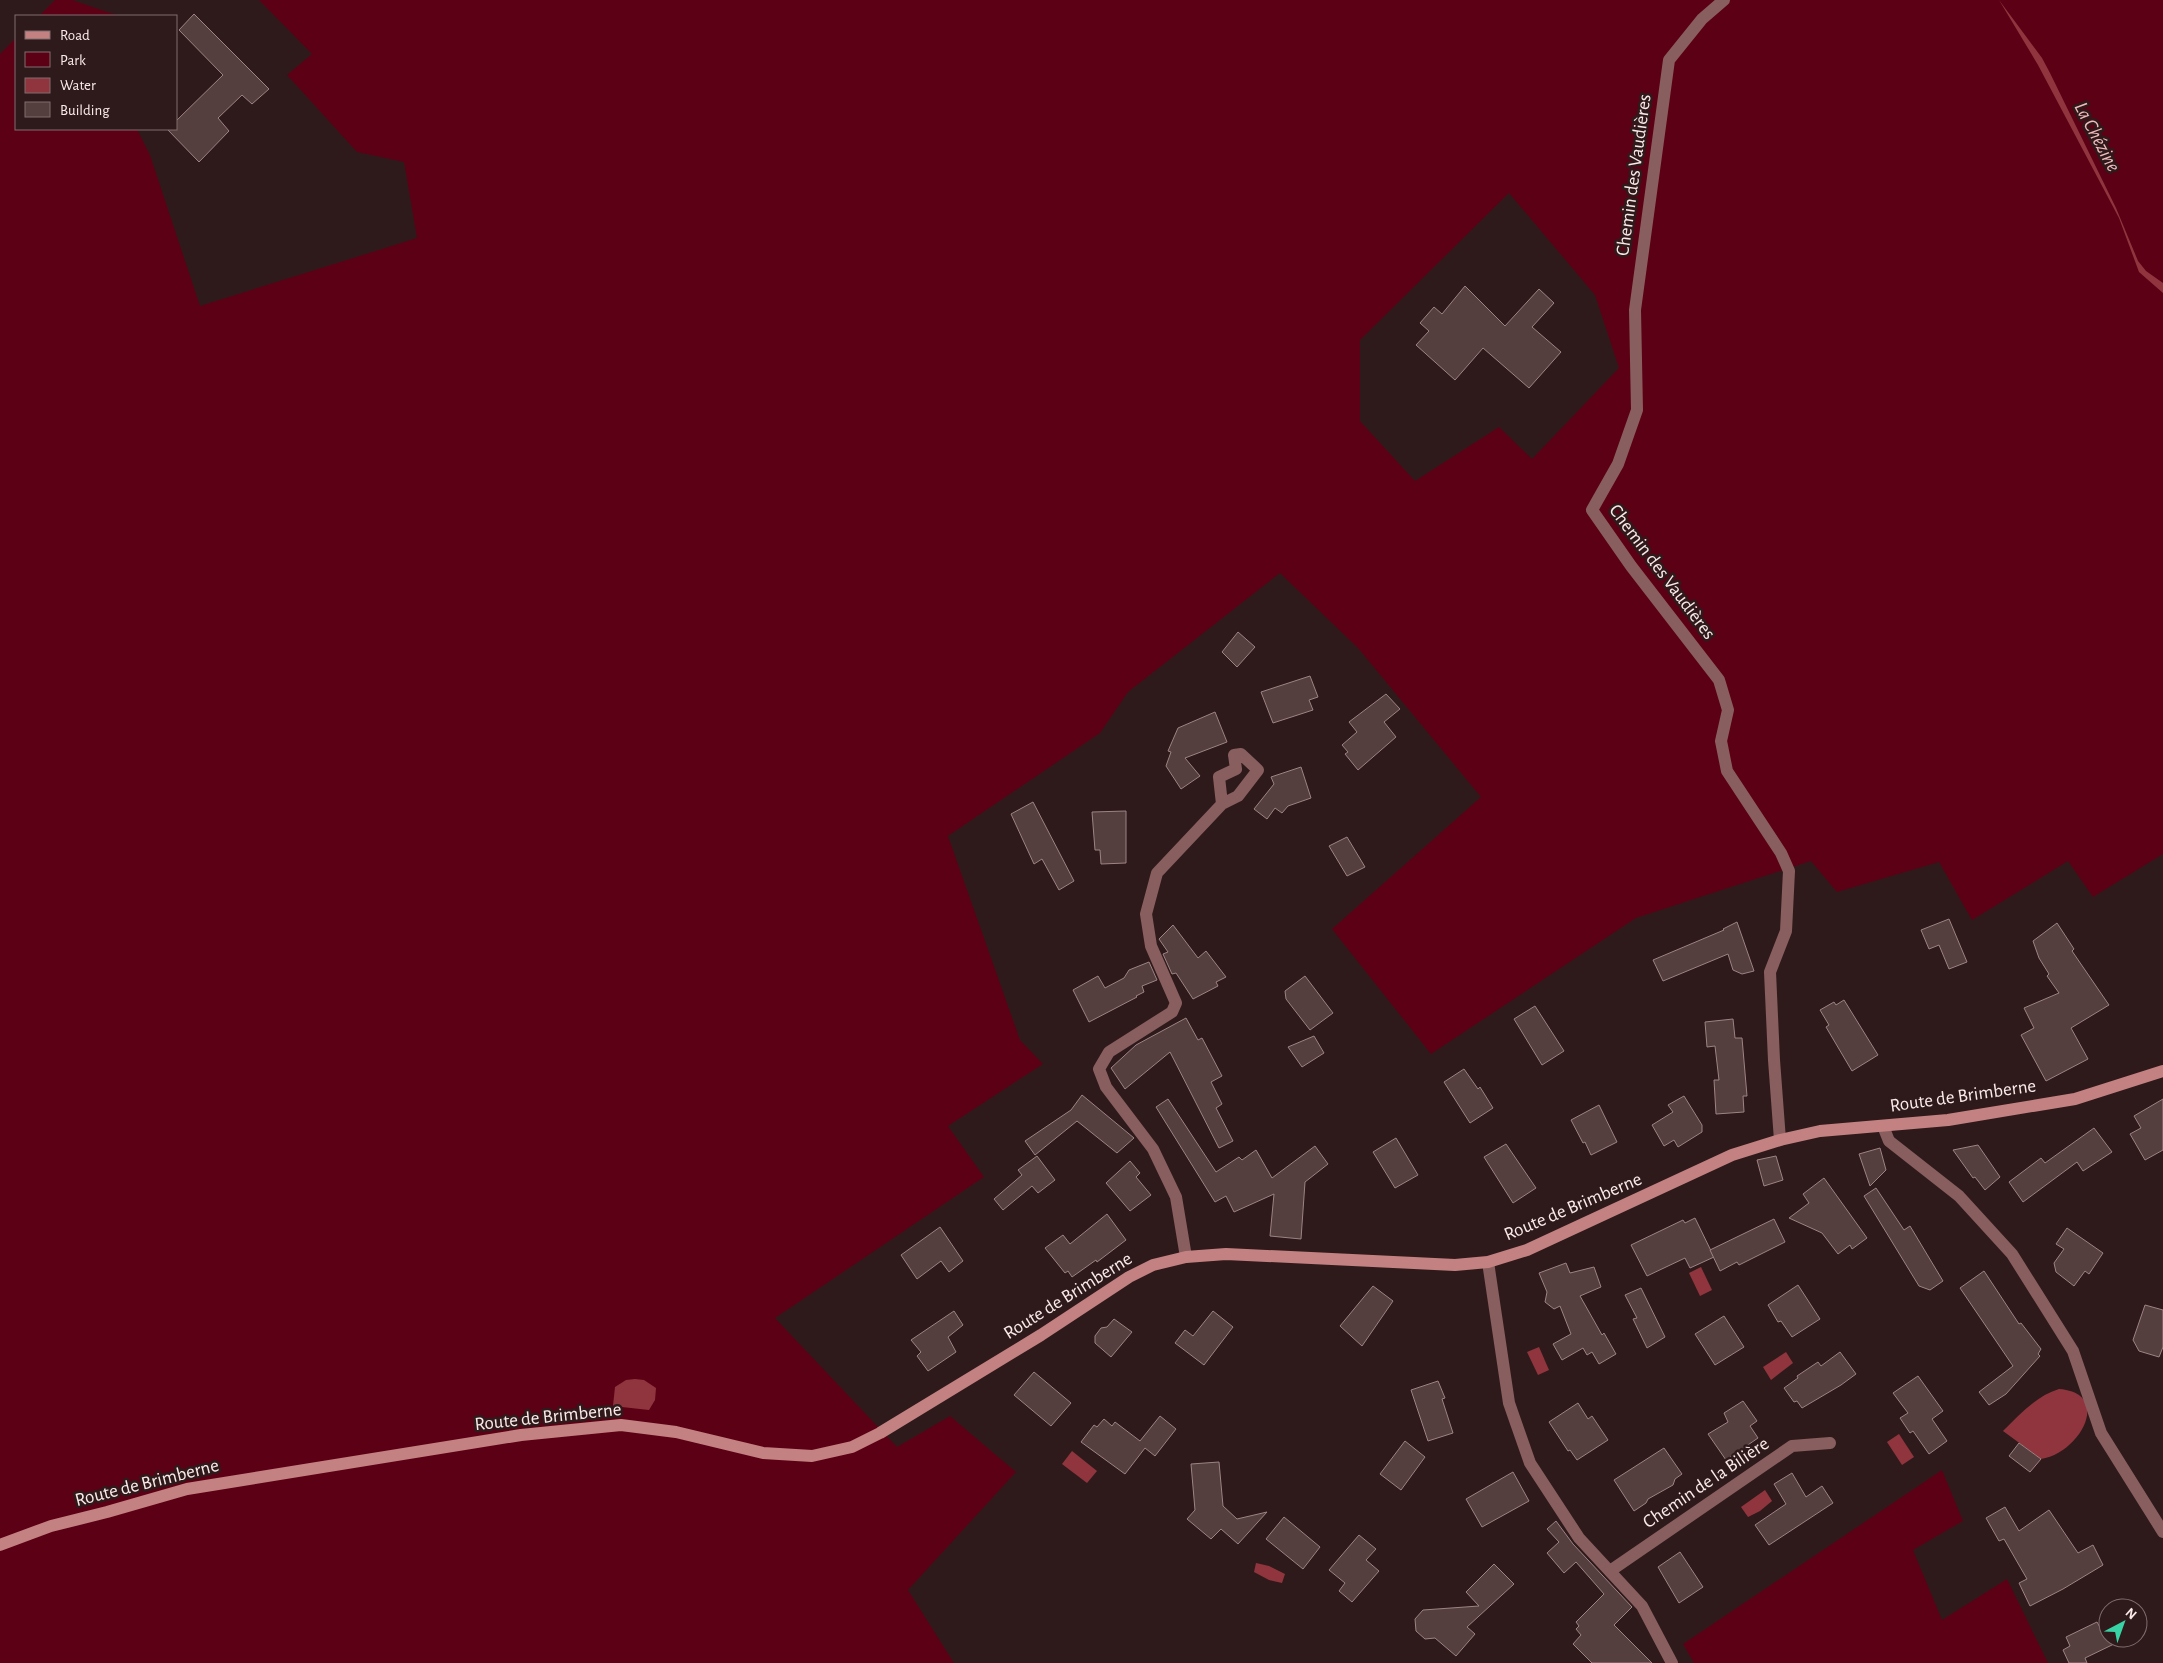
<svg xmlns="http://www.w3.org/2000/svg" width="2163" height="1663" viewBox="0 0 2163 1663" font-family="'Alegreya Sans',sans-serif">
	<style>
		.green { fill: #5c0015; fill-rule: evenodd }
		.water { fill: #90353d }
		.building { fill: #553e3e; stroke: #9e8383 }
		.lines { fill: none; stroke-linecap: round; stroke-linejoin: round }
		.street { stroke: #895e5f; stroke-width: 12 }
		.secondary { stroke: #c48182; stroke-width: 12 }
		.labels { text-anchor: middle; dominant-baseline: central; stroke-width: 5; stroke-linejoin: round; paint-order: stroke }
		.street-label { font-size: 19px; fill: #f9eae9; stroke: #2f1a1b }
		.water-label { font-size: 20px; font-style: italic; fill: #f0bbbc; stroke: #2f1a1b }
	</style>
	<rect width="100%" height="100%" fill="#2f1a1b"/>
	<g class="green">
		<path d="M55,0H72L119,16H39Z"/>
		<path d="M259,0H2163V854L2093,897L2068,861L1972,920L1939,862L1837,892L1811,861L1636,918L1431,1054L1332,929L1481,797L1358,648L1280,573L1128,692L1100,733L948,836L1020,1040L1043,1064L948,1126L984,1177L775,1318L897,1447L950,1416L1016,1472L908,1590L954,1663H0V54L16,38V129H137L150,155L200,306L417,238L404,162L357,152L287,75L312,54ZM1509,193L1595,295L1619,368L1532,459L1499,427L1415,481L1360,421V340Z"/>
		<path d="M1942,1470L1963,1521L1913,1550L1942,1620L2007,1579L2048,1663H1694L1683,1644Z"/>
	</g>
	<g class="water">
		<path d="M1999,0L2042,58L2050,73L2116,208L2138,261L2146,271L2163,283V293L2139,272L2119,218L2038,65Z"/>
		<path d="M1701,1267L1712,1290L1700,1296L1689,1273Z"/>
		<path d="M1539,1347L1549,1370L1538,1375L1527,1352Z"/>
		<path d="M1786,1352L1793,1363L1771,1380L1763,1367Z"/>
		<path d="M635,1379L644,1380L656,1388L655,1400L649,1410L613,1406L615,1387L626,1380Z"/>
		<path d="M2059,1389C2113,1393 2080,1453 2041,1459L2003,1431C2019,1415 2036,1396 2059,1389Z"/>
		<path d="M1899,1434L1914,1457L1902,1465L1887,1442Z"/>
		<path d="M1072,1451L1097,1471L1087,1483L1062,1464Z"/>
		<path d="M1765,1490L1772,1501L1760,1511L1748,1517L1741,1507Z"/>
		<path d="M1256,1563L1269,1566L1285,1574L1282,1583L1269,1580L1254,1572Z"/>
	</g>
	<g class="building">
		<path d="M194,14L269,89L252,104L242,95L218,118L229,131L199,162L167,129H176V121L223,75L179,30Z"/>
		<path d="M1465,286L1505,326L1539,289L1554,303L1532,327L1561,352L1529,388L1483,348L1455,380L1416,345L1429,331L1420,323L1434,307L1442,314Z"/>
		<path d="M1238,632L1255,647L1237,667L1222,652Z"/>
		<path d="M1310,676L1318,697L1309,700L1313,710L1273,723L1261,692Z"/>
		<path d="M1386,694L1400,709L1384,722L1396,737L1358,770L1345,754L1348,752L1342,745L1357,732L1349,722Z"/>
		<path d="M1215,712L1227,742L1185,758L1200,776L1181,789L1166,766L1171,752L1168,751L1178,728Z"/>
		<path d="M1301,767L1311,798L1288,806L1282,813L1275,808L1267,819L1254,809L1274,784L1271,777Z"/>
		<path d="M1033,802L1074,881L1059,890L1042,859L1034,864L1011,814Z"/>
		<path d="M1126,811V863L1101,864L1100,850H1095L1092,812Z"/>
		<path d="M1347,837L1365,867L1347,876L1329,846Z"/>
		<path d="M1949,919L1967,962L1949,969L1939,945L1929,949L1921,930Z"/>
		<path d="M1737,922L1754,971L1742,974L1733,970L1728,954L1663,981L1653,960L1724,930L1723,929Z"/>
		<path d="M2057,923L2074,949L2072,951L2109,1005L2071,1028L2088,1059L2046,1081L2021,1035L2034,1028L2024,1008L2059,993L2047,976L2049,974L2039,958L2033,941Z"/>
		<path d="M1173,925L1198,958L1206,951L1226,977L1216,982L1218,986L1193,999L1176,973L1172,974L1163,954L1168,952L1159,939Z"/>
		<path d="M1149,962L1157,980L1142,986L1144,992L1136,996L1137,997L1089,1022L1073,990L1098,976L1105,988L1124,978L1129,970Z"/>
		<path d="M1305,976L1333,1013L1310,1030L1286,999L1285,991Z"/>
		<path d="M1844,1000L1878,1055L1852,1071L1826,1027L1829,1025L1820,1010L1834,1002L1836,1005Z"/>
		<path d="M1535,1006L1564,1051L1542,1065L1514,1019Z"/>
		<path d="M1186,1018L1198,1040L1202,1038L1222,1076L1211,1082L1222,1104L1216,1108L1233,1141L1219,1148L1170,1052L1125,1089L1111,1068L1136,1045Z"/>
		<path d="M1733,1019L1735,1038H1742L1747,1096H1743L1744,1112L1716,1114L1714,1080H1719L1715,1046L1707,1047L1705,1022Z"/>
		<path d="M1314,1036L1324,1053L1302,1067L1288,1047Z"/>
		<path d="M1464,1069L1478,1089L1480,1087L1493,1108L1470,1123L1444,1082Z"/>
		<path d="M1082,1095L1134,1138L1117,1153L1077,1121L1035,1155L1025,1141L1071,1110Z"/>
		<path d="M1684,1096L1702,1125V1132L1678,1147L1674,1140L1664,1146L1652,1125L1673,1112L1668,1105Z"/>
		<path d="M1168,1099L1216,1172L1239,1157L1242,1160L1256,1150L1272,1178L1315,1146L1328,1164L1305,1182L1301,1239L1270,1236L1274,1194L1234,1212L1226,1196L1215,1202L1156,1107Z"/>
		<path d="M2163,1099V1150L2145,1160L2130,1134L2141,1128L2134,1116Z"/>
		<path d="M1599,1105L1617,1142L1591,1155L1585,1142L1583,1143L1571,1120Z"/>
		<path d="M2094,1128L2112,1152L2083,1171L2077,1162L2023,1202L2009,1182L2041,1158L2045,1163Z"/>
		<path d="M1396,1138L1418,1175L1395,1188L1373,1152Z"/>
		<path d="M1506,1144L1536,1188L1513,1203L1484,1157Z"/>
		<path d="M1978,1145L2000,1177L1985,1190L1975,1177L1973,1178L1953,1150Z"/>
		<path d="M1880,1148L1886,1170L1870,1186L1859,1154Z"/>
		<path d="M1037,1156L1055,1180L1038,1193L1032,1186L1003,1210L994,1199L1022,1175L1018,1170Z"/>
		<path d="M1776,1156L1783,1180L1764,1186L1757,1160Z"/>
		<path d="M1130,1161L1140,1173L1136,1177L1151,1195L1130,1211L1106,1183Z"/>
		<path d="M1824,1178L1867,1238L1852,1249L1850,1245L1838,1254L1822,1233L1789,1218L1809,1203L1803,1194Z"/>
		<path d="M1876,1188L1904,1230L1910,1226L1943,1281L1930,1290L1919,1286L1864,1196Z"/>
		<path d="M1107,1214L1126,1240L1097,1262L1096,1260L1072,1277L1068,1271L1065,1273L1045,1248L1063,1235L1070,1244Z"/>
		<path d="M1695,1218L1714,1257L1690,1268L1685,1258L1647,1276L1631,1245L1683,1220L1685,1223Z"/>
		<path d="M1774,1219L1785,1242L1739,1265L1737,1262L1720,1271L1710,1250Z"/>
		<path d="M940,1227L963,1261L949,1272L941,1261L917,1279L901,1255Z"/>
		<path d="M2067,1228L2103,1253L2089,1274L2085,1271L2074,1286L2056,1272L2054,1263L2064,1249L2056,1244Z"/>
		<path d="M1566,1263L1570,1273L1594,1267L1601,1287L1580,1296L1602,1335L1604,1333L1616,1354L1599,1364L1592,1352L1587,1355L1583,1348L1562,1360L1553,1344L1571,1334L1560,1306L1554,1309L1545,1302L1547,1292L1539,1273Z"/>
		<path d="M1984,1271L2019,1324L2021,1323L2041,1349L2038,1354L2040,1356L2006,1394L1989,1405L1979,1392L2013,1366L1960,1288Z"/>
		<path d="M1798,1285L1820,1319L1792,1337L1781,1321L1778,1322L1768,1305Z"/>
		<path d="M1373,1286L1393,1301L1362,1346L1340,1326Z"/>
		<path d="M1641,1288L1665,1337L1647,1348L1633,1319L1637,1318L1625,1295Z"/>
		<path d="M2145,1305L2163,1310V1347L2159,1357L2139,1351L2133,1340Z"/>
		<path d="M954,1311L963,1325L948,1337L956,1352L928,1371L917,1356L921,1352L911,1340Z"/>
		<path d="M1213,1311L1233,1327L1204,1365L1175,1343L1185,1330L1193,1336Z"/>
		<path d="M1724,1316L1744,1347L1715,1365L1695,1334Z"/>
		<path d="M1114,1319L1132,1332L1111,1357L1095,1343V1336L1101,1328L1107,1327Z"/>
		<path d="M1840,1352L1856,1374L1841,1385L1802,1408L1797,1401L1794,1402L1784,1388L1798,1378L1797,1376L1818,1362L1821,1366Z"/>
		<path d="M1034,1372L1071,1403L1051,1426L1014,1395Z"/>
		<path d="M1918,1376L1943,1411L1932,1419L1947,1441L1929,1454L1913,1431L1910,1433L1900,1418L1908,1413L1893,1393Z"/>
		<path d="M1438,1381L1445,1398L1442,1399L1453,1433L1428,1441L1411,1390Z"/>
		<path d="M1743,1401L1757,1421L1750,1426L1758,1438L1726,1460L1708,1434L1728,1422L1724,1413Z"/>
		<path d="M1578,1403L1588,1419L1592,1416L1608,1440L1577,1460L1570,1450L1568,1451L1549,1422Z"/>
		<path d="M1160,1416L1176,1429L1155,1456L1145,1448L1125,1474L1081,1442L1094,1425L1097,1427L1104,1419L1112,1426L1115,1422L1140,1441Z"/>
		<path d="M1405,1441L1425,1457L1401,1490L1380,1474Z"/>
		<path d="M2019,1443L2041,1459L2030,1472L2009,1456Z"/>
		<path d="M1664,1448L1682,1474L1675,1479L1673,1485L1648,1499L1646,1503L1634,1511L1614,1480Z"/>
		<path d="M1219,1462L1223,1506L1237,1519L1267,1512L1238,1544L1221,1529L1211,1539L1187,1519L1195,1510L1191,1464Z"/>
		<path d="M1513,1472L1529,1501L1482,1527L1466,1499Z"/>
		<path d="M1792,1473L1806,1497L1822,1486L1833,1503L1769,1545L1755,1525L1786,1504L1774,1484Z"/>
		<path d="M2005,1507L2019,1531L2049,1510L2078,1553L2093,1545L2103,1565L2063,1589L2030,1606L2019,1583L2027,1579L2004,1539L1999,1541L1986,1518Z"/>
		<path d="M1284,1517L1320,1547L1303,1569L1266,1539Z"/>
		<path d="M1556,1521L1573,1544L1632,1607L1614,1625L1652,1663H1592L1573,1644L1581,1635L1576,1629L1579,1626L1576,1622L1604,1594L1576,1562L1564,1573L1547,1553L1559,1542L1547,1529Z"/>
		<path d="M1359,1535L1376,1549L1366,1560L1379,1571L1352,1602L1339,1591L1345,1583L1329,1570Z"/>
		<path d="M1680,1552L1703,1587L1679,1603L1658,1567Z"/>
		<path d="M1494,1564L1514,1584L1467,1627L1475,1634L1456,1656L1435,1638L1425,1639L1416,1631L1415,1619L1423,1610L1479,1606L1466,1592Z"/>
		<path d="M2097,1622L2102,1631L2106,1629L2108,1638H2111L2114,1644L2085,1658L2087,1663H2069L2063,1650L2070,1646L2066,1637Z"/>
	</g>
	<g class="lines">
		<g class="street">
			<path d="M1724,0L1702,19L1669,60L1635,310L1637,410L1618,464L1592,510L1631,566L1719,680L1728,710L1721,741L1727,771L1781,853L1789,871L1786,931L1770,972L1774,1060L1780,1140"/>
			<path d="M1883,1126L1889,1141L1959,1196L2012,1254L2073,1351L2101,1433L2163,1532"/>
			<path d="M1186,1257L1176,1197L1153,1149L1106,1087L1099,1069L1109,1052L1172,1012L1176,1003L1151,946L1146,914L1157,873L1222,804L1238,796L1258,770L1241,754L1234,755L1236,769L1219,777L1222,804"/>
			<path d="M1488,1262L1509,1403L1530,1463L1579,1538L1642,1606L1672,1663"/>
			<path d="M1610,1571L1792,1446L1830,1443"/>
		</g>
		<path class="secondary" d="M0,1545L51,1526L107,1512L187,1489L521,1435L621,1425L676,1432L763,1453L812,1456L852,1447L880,1433L1041,1335L1129,1277L1153,1265L1186,1257L1226,1254L1455,1265L1488,1262L1527,1250L1732,1155L1780,1140L1820,1131L1948,1120L2075,1099L2163,1071"/>
	</g>
	<g class="labels">
		<g class="street-label">
			<text transform="translate(1634 175) rotate(-82)">Chemin des Vaudières</text>
			<text transform="translate(1662 572) rotate(53)">Chemin des Vaudières</text>
			<text transform="translate(1963 1096) rotate(-8)">Route de Brimberne</text>
			<text transform="translate(1573 1207) rotate(-23)">Route de Brimberne</text>
			<text transform="translate(1068 1296) rotate(-32)">Route de Brimberne</text>
			<text transform="translate(548 1417) rotate(-6)">Route de Brimberne</text>
			<text transform="translate(147 1483) rotate(-14)">Route de Brimberne</text>
			<text transform="translate(1706 1483) rotate(-34)">Chemin de la Bilière</text>
		</g>
		<g class="water-label">
			<text transform="translate(2097 137) rotate(62)">La Chézine</text>
		</g>
	</g>
	<rect x="15" y="15" width="162" height="115" fill="#2f1a1b" stroke="#806d6d"/>
	<rect x="25" y="31" width="25" height="8" fill="#c48182" stroke="#806d6d"/>
	<text x="60" y="40" font-size="15" fill="#f9eae9">Road</text>
	<rect x="25" y="52" width="25" height="15" fill="#5c0015" stroke="#806d6d"/>
	<text x="60" y="65" font-size="15" fill="#f9eae9">Park</text>
	<rect x="25" y="78" width="25" height="15" fill="#90353d" stroke="#806d6d"/>
	<text x="60" y="90" font-size="15" fill="#f9eae9">Water</text>
	<rect x="25" y="102" width="25" height="15" fill="#553e3e" stroke="#806d6d"/>
	<text x="60" y="115" font-size="15" fill="#f9eae9">Building</text>
	<g transform="translate(2123 1623) rotate(41)"><circle r="24" fill="#2f1a1b" stroke="#806d6d"/>
	<path d="M0-4L9 19L0 12L-9 19Z" fill="#38d4a6"/>
	<text y="-8" font-size="14" font-weight="bold" text-anchor="middle" fill="#f9eae9">N</text>
	</g>
</svg>
